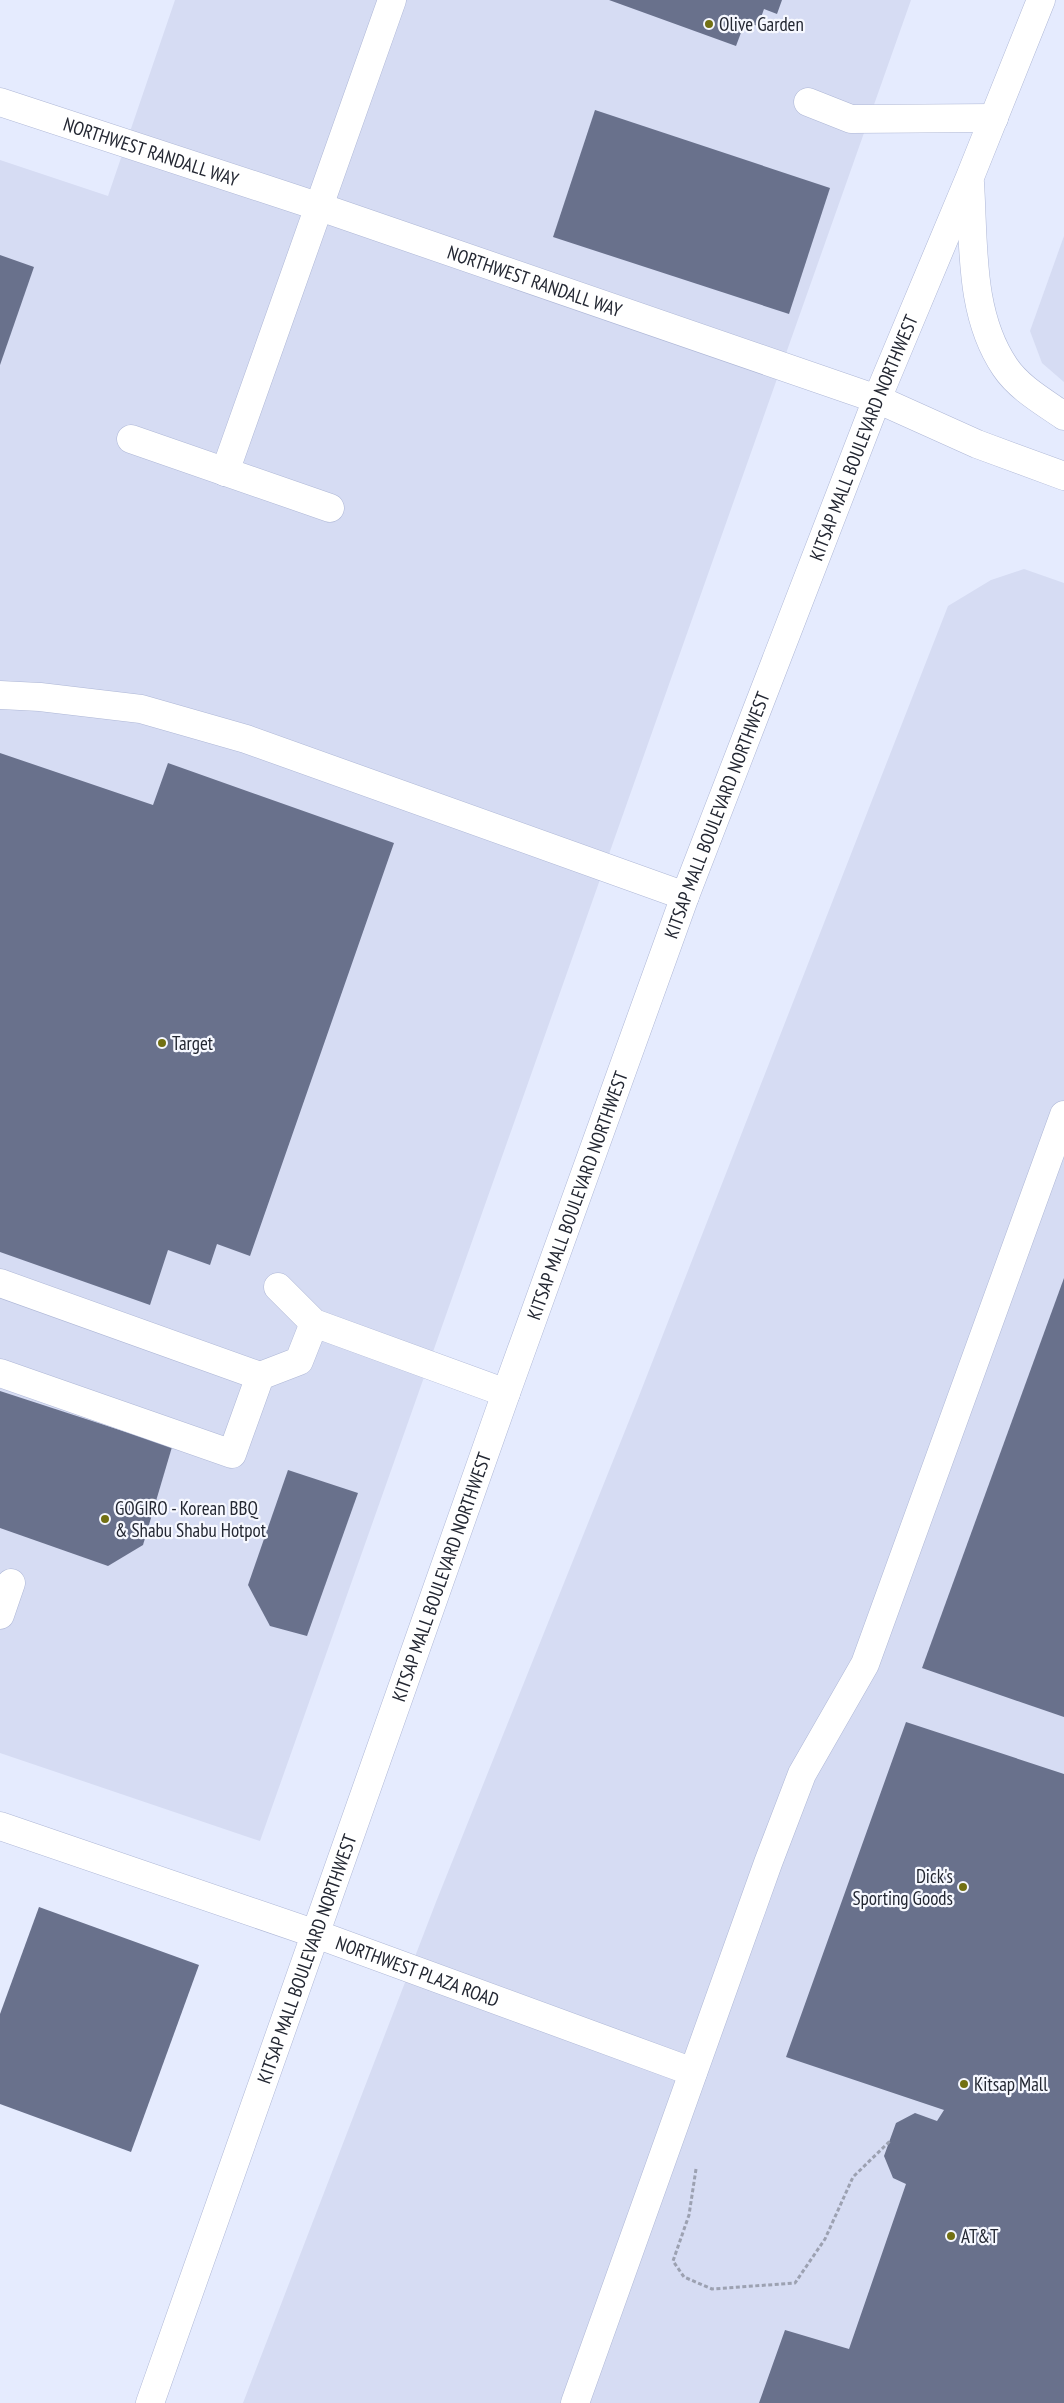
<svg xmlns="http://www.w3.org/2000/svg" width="1064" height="2403" viewBox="0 0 1064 2403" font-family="'PT Sans Narrow',sans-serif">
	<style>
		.built { fill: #d6dcf3 }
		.building { fill: #69718c }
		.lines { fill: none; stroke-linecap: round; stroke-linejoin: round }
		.minor-casing { stroke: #aeb7d6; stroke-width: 29 }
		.major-casing { stroke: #aeb7d6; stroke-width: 29 }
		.path { stroke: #9ca1b1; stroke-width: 3; stroke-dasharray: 4 2.5; stroke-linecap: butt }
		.minor { stroke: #fff; stroke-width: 28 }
		.major { stroke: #fff; stroke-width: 28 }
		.poi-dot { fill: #727013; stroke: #f6f8ff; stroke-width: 2 }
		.labels { text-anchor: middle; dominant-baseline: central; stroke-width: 4.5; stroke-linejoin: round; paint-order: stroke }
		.poi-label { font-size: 19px; fill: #232732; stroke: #f6f8ff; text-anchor: start }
		.street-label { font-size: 19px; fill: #232732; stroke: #f6f8ff }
	</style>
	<rect width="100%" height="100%" fill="#e5ebfe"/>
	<g class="built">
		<path d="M175,0H911L260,1841L0,1753V160L108,196Z"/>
		<path d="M1064,236V382L1042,363L1030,331Z"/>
		<path d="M1024,569L1064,583V2403H243L436,1902L637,1401L948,606L991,580Z"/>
	</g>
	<g class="building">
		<path d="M609,0H782L777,14L764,9L758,26L745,22L736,46Z"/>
		<path d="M595,110L830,188L789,314L553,237Z"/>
		<path d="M0,255L34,267L0,365Z"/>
		<path d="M0,753L153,805L168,763L394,843L250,1256L217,1244L210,1265L168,1250L150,1305L0,1252Z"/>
		<path d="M1064,1278V1717L922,1668Z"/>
		<path d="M0,1391L172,1447L143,1545L108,1566L0,1528Z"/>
		<path d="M288,1470L358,1493L307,1636L270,1626L248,1585Z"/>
		<path d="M906,1722L1064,1774V2403H759L785,2330L849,2349L906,2184L893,2178L884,2156L896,2123L915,2113L937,2121L944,2110L786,2057Z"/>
		<path d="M39,1907L199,1965L131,2152L0,2104V2014Z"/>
	</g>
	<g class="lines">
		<g class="minor-casing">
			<g id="minor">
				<path id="s1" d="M0,102L320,207L877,399L977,444L1064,476"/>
				<path d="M808,102L851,119L994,118"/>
				<path d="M131,439L330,508"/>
				<path d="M225,472L392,0"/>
				<path d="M0,695L40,697L141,709L246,739L685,896"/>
				<path d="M0,1283L260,1376L299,1361L314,1323"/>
				<path d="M278,1287L314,1323L506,1393"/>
				<path d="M0,1373L232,1454L260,1376"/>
				<path d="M0,1615L11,1583"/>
				<path id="s2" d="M0,1826L316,1934L693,2072"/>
				<path d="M575,2403L768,1863L802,1774L865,1664L1064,1115"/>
			</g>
		</g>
		<g class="major-casing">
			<g id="major">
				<path d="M970,183C974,244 969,314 1005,367C1019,388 1044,402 1064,416"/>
				<path id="s3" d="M150,2403L506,1393L685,896L877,399L970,177L1041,0"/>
			</g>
		</g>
		<path class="path" d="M696,2169L689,2215L673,2261L684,2277L712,2289L795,2283L825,2239L853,2177L890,2141"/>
		<use href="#minor" class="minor"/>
		<use href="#major" class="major"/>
	</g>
	<g class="poi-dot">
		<circle cx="709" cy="24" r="5"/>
		<circle cx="162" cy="1043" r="5"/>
		<circle cx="105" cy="1519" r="5"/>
		<circle cx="963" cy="1887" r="5"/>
		<circle cx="964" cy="2084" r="5"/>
		<circle cx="951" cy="2236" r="5"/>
	</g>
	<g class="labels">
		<g class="poi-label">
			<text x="719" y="24">Olive Garden</text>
			<text x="172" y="1043">Target</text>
			<text x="115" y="1508">GOGIRO - Korean BBQ<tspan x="115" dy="22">&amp; Shabu Shabu Hotpot</tspan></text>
			<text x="953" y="1876" text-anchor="end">Dick's<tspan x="953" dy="22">Sporting Goods</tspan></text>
			<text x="974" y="2084">Kitsap Mall</text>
			<text x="961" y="2236">AT&amp;T</text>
		</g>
		<g class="street-label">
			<text stroke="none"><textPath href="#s1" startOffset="159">NORTHWEST RANDALL WAY</textPath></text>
			<text stroke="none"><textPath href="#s1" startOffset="564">NORTHWEST RANDALL WAY</textPath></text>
			<text stroke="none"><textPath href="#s3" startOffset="2091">KITSAP MALL BOULEVARD NORTHWEST</textPath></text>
			<text stroke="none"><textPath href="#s3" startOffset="1686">KITSAP MALL BOULEVARD NORTHWEST</textPath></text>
			<text stroke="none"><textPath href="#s3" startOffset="1281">KITSAP MALL BOULEVARD NORTHWEST</textPath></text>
			<text stroke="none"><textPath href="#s3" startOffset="876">KITSAP MALL BOULEVARD NORTHWEST</textPath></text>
			<text stroke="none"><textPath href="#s3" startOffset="471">KITSAP MALL BOULEVARD NORTHWEST</textPath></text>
			<text stroke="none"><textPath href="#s2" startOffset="442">NORTHWEST PLAZA ROAD</textPath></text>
		</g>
	</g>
</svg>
